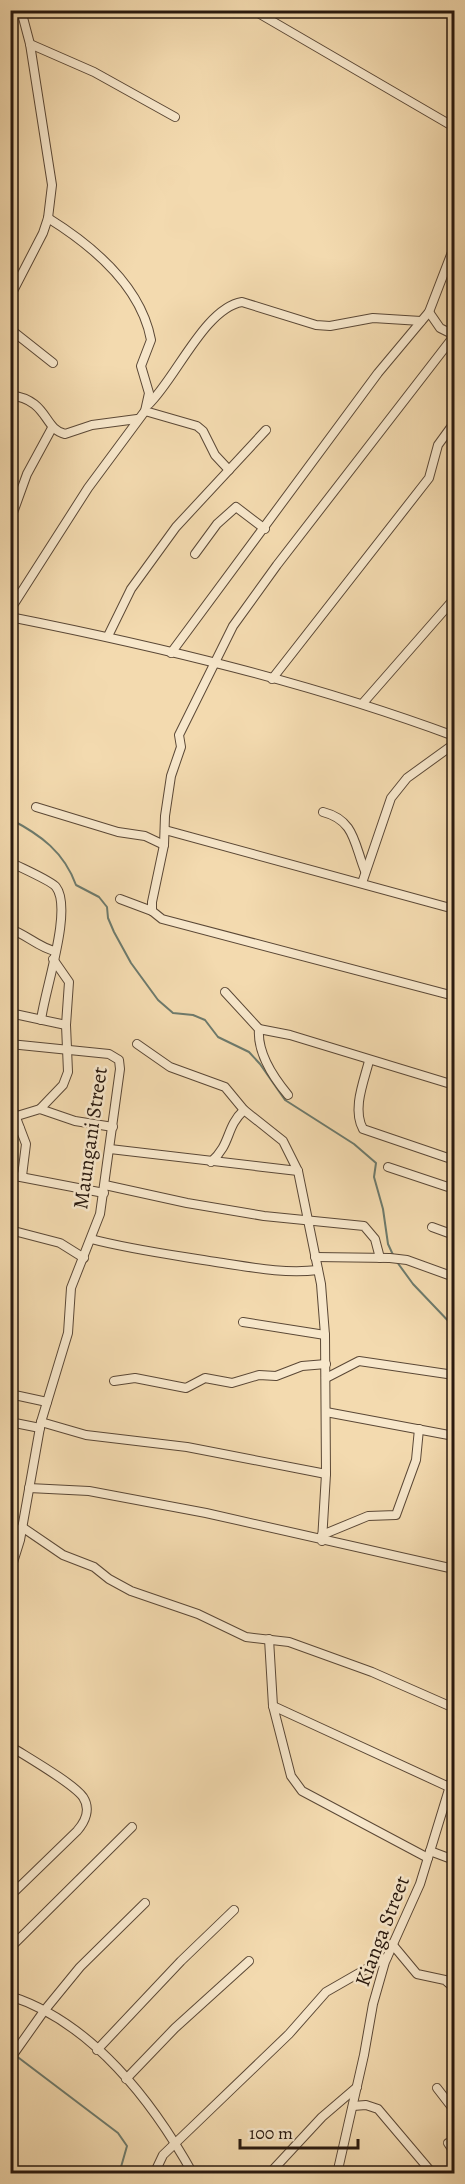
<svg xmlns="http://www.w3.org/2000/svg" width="465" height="2184" viewBox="0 0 465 2184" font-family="Alegreya,serif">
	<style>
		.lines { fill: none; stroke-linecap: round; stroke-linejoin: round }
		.stream { stroke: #6d7a6c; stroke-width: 2 }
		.street-casing { stroke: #5b4836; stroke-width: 10 }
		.street { stroke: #f7e7cb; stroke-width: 8 }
		.labels { text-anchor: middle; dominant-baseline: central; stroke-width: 5; stroke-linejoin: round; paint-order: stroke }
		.street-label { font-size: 21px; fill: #28180e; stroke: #f7e7cb }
	</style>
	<rect width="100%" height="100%" fill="#f3daaf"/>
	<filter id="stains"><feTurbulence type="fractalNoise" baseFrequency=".00333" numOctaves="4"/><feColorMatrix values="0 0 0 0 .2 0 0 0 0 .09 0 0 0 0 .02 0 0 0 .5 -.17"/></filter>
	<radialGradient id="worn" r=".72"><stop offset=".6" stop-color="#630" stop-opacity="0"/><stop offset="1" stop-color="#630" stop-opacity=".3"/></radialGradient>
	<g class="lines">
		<g class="stream">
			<path d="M10,819C41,835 64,852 76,885L99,897L107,907L108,918L114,932L131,963L158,1000L173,1013L193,1015L205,1020L218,1037L249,1052L260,1064L285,1100L354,1144L376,1163L374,1177L383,1209L388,1244L394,1257"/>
			<path d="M397,1262L413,1284L454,1327"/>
			<path d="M15,2055L118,2133L127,2146L119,2174"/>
		</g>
		<g class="street-casing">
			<g id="street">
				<path d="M253,10L454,127"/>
				<path d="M30,44L94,72L175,117"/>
				<path d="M10,297L43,233L48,218L52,185L30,44L21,10"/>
				<path d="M429,312L440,328L454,335"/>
				<path d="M10,329L53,363"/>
				<path d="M454,336L277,565L233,626L179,735L181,747L171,776L165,816L164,845L152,902V911L162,919L454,996"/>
				<path d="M10,395C49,400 43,429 65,434L92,425L137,419"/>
				<path d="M149,404C176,378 205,308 242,302L316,325L330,326L373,318L421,321"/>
				<path d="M145,411L197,426L203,431L215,455L229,470"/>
				<path d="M10,521L27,474L52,428"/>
				<path d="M195,554L217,524L236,507L265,529"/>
				<path d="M10,610L88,488L145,411L149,393L141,366L151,340C141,286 93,246 48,218"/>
				<path d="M10,617C161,647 311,683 454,736"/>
				<path d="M108,636L131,589L176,527L266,430"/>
				<path d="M171,653L378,373L429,312L454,247"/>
				<path d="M272,679L429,478L438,445L454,423"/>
				<path d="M363,703L454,599"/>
				<path d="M36,807L118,832L145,836L164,845"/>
				<path d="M323,812C355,820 354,844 365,871"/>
				<path d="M165,830L454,909"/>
				<path d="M10,862C19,867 52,881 56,887C73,909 45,989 41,1020"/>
				<path d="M362,883L391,798L407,778L454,744"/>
				<path d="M120,899L152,911"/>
				<path d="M10,929C26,934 39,948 55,951"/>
				<path d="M225,992L259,1029C257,1053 273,1077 288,1095"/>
				<path d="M10,1013L66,1025"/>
				<path d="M259,1029L290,1035L454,1085"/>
				<path d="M10,1044L109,1054L119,1060L120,1069L100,1214L71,1288L68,1333L41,1422L20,1540L10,1572"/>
				<path d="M137,1044L170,1067L225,1087L244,1110L283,1141L298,1171L321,1284L325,1335L326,1474L322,1541"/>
				<path d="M369,1061C364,1081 352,1109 363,1129L454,1160"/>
				<path d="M10,1102L26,1144L22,1176"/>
				<path d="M40,1109L63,1085L68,1072L66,1025L69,982L53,959"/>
				<path d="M17,1116L40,1109L75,1121L113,1127"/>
				<path d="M10,1127L20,1129"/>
				<path d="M110,1149L298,1171"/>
				<path d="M211,1162C232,1143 225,1128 244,1110"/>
				<path d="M388,1167L454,1189"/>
				<path d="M10,1175L104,1193"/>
				<path d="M105,1185L187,1203L264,1216L364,1226L375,1239L380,1258"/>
				<path d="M432,1227L454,1235"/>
				<path d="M10,1230L60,1243L84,1258"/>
				<path d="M91,1239C133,1250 174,1255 216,1262C250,1267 283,1274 318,1270"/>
				<path d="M315,1257L390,1258L407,1260L454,1277"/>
				<path d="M243,1322L325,1335"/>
				<path d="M326,1378L359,1361L454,1375"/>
				<path d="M114,1381L135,1378L186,1388L205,1378L232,1383L259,1375L276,1376L302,1366L326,1364"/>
				<path d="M10,1394L47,1402"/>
				<path d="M326,1412L454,1436"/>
				<path d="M10,1422L40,1428"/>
				<path d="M41,1422L86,1435L187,1447L326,1474"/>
				<path d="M29,1488L89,1491L206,1513L454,1569"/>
				<path d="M22,1527L63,1555L94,1567L109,1579L131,1591L198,1614L246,1637L289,1642L372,1672L454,1708"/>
				<path d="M322,1535L368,1516L396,1515L416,1460L419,1429"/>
				<path d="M269,1639L273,1706L291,1776L302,1791L428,1858"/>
				<path d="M273,1706L449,1787"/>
				<path d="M10,1746C27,1757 73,1783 83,1797C91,1809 85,1822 77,1831L10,1896"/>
				<path d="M430,1851L454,1860"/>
				<path d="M392,1944L417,1974L445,1980L454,1988"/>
				<path d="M10,1948L132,1827"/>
				<path d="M10,1996C92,2022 153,2102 193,2174"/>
				<path d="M97,2050L181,1961L234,1910"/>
				<path d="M10,2059L44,2011L80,1967L145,1903"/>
				<path d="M126,2079L175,2028L249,1961"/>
				<path d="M437,2088L454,2110"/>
				<path d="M353,2106L366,2105L378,2109L433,2174"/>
				<path d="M448,2143L454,2152"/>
				<path d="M154,2174L163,2155L289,2034L326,1992L387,1957"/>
				<path d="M269,2174L322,2117L357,2087"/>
				<path d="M337,2174L364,2055L373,2004L385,1962L420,1884L454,1773"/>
			</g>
		</g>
		<use href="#street" class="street"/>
	</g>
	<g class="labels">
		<g class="street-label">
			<text transform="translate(90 1138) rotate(-82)">Maungani Street</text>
			<text transform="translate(382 1931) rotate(-69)">Kianga Street</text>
		</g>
	</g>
	<rect width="465" height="2184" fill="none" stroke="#f3daaf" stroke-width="36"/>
	<rect x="12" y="12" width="441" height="2160" fill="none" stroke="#28180e" stroke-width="3"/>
	<rect x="18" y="18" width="429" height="2148" fill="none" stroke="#28180e" stroke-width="1.5"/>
	<path d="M240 2139v9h118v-9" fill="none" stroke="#28180e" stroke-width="3"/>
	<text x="249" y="2139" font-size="18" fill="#28180e" stroke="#f7e7cb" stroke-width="4.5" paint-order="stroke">100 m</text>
	<rect width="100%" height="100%" filter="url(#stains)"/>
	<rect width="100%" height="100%" fill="url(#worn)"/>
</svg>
